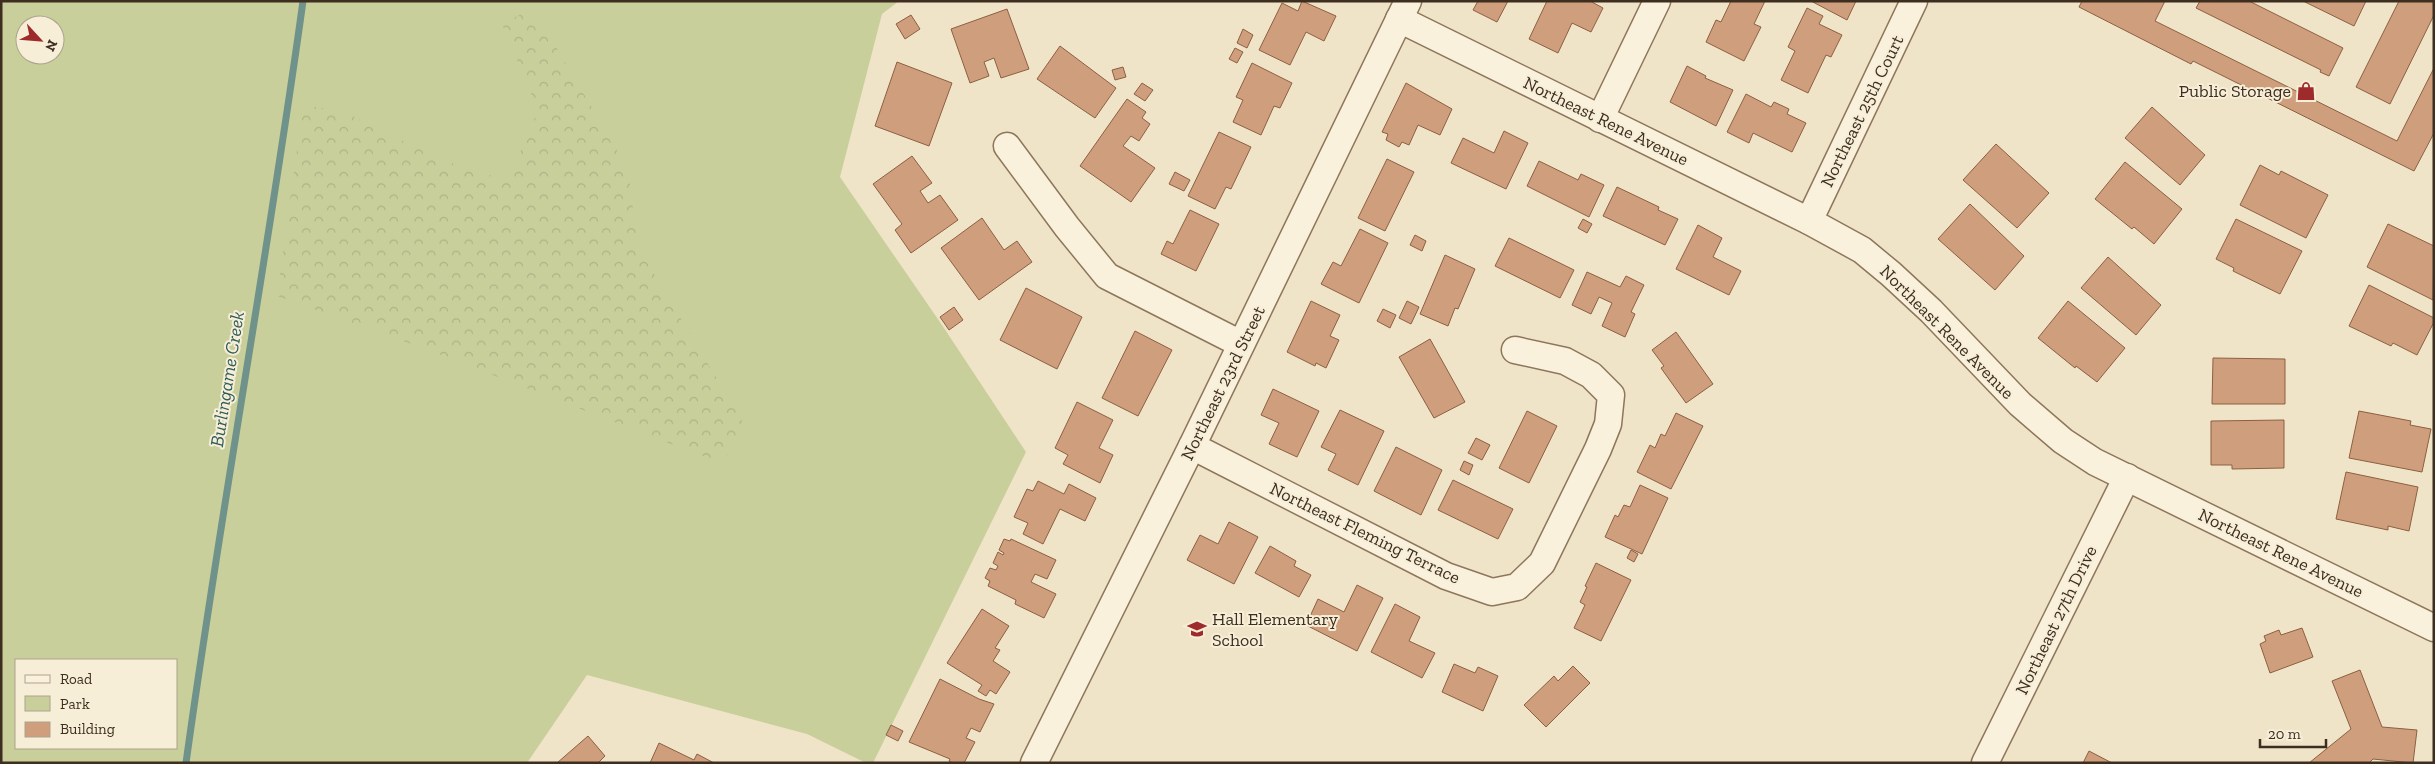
<svg xmlns="http://www.w3.org/2000/svg" width="2435" height="764" viewBox="0 0 2435 764" font-family="'Zilla Slab',serif">
	<style>
		.green { fill: #c9cf9b; fill-rule: evenodd }
		.forest { fill: url(#forest-crowns) }
		.lines { fill: none; stroke-linecap: round; stroke-linejoin: round }
		.stream { stroke: #6f938a; stroke-width: 7 }
		.building { fill: #cf9f7d; stroke: #8d5f41 }
		.minor-casing { stroke: #8d765c; stroke-width: 29 }
		.minor { stroke: #faf1dc; stroke-width: 26 }
		.labels { text-anchor: middle; dominant-baseline: central; stroke-width: 4; stroke-linejoin: round; paint-order: stroke }
		.poi-label { font-size: 18px; fill: #3d2e20; stroke: #f7eed8; text-anchor: end }
		.street-label { font-size: 18px; fill: #3d2e20; stroke: #f7eed8 }
		.water-label { font-size: 19px; font-style: italic; fill: #2f5d5a; stroke: #f7eed8 }
	</style>
	<defs>
		<pattern id="forest-crowns" width="20" height="18" patternUnits="userSpaceOnUse" patternTransform="scale(1.25)"><rect width="20" height="18" fill="#c9cf9b"/><path d="M2 6a3 3 0 1 1 6 0M12 15a3 3 0 1 1 6 0" fill="none" stroke="#aeb285"/></pattern>
	</defs>
	<rect width="100%" height="100%" fill="#f0e4c8"/>
	<path class="green" d="M1,1H899L882,14L840,177L942,325L1026,452L873,763H866L807,734L587,675L527,763H1ZM25,25H55V55H25ZM16,660H176V748H16Z"/>
	<path class="forest" d="M533,8L628,169L638,247L744,424L723,464L428,350L277,296L303,105L342,111L442,160L508,181L538,110L502,24Z"/>
	<g class="lines">
		<path class="stream" d="M186,763C221,508 268,256 303,1"/>
	</g>
	<g class="building">
		<path d="M1302,1L1336,16L1324,41L1306,32L1290,65L1259,50L1282,3L1298,11Z"/>
		<path d="M1478,1H1508L1497,22L1473,10Z"/>
		<path d="M1547,1H1590L1603,8L1591,32L1572,23L1558,53L1529,39Z"/>
		<path d="M1731,1H1765L1754,24L1761,27L1744,61L1706,42L1716,20L1721,22Z"/>
		<path d="M1811,1H1856L1847,20Z"/>
		<path d="M2082,1H2165L2155,21L2397,141L2434,68V133L2414,171L2193,61L2191,64L2079,7Z"/>
		<path d="M2200,1H2249L2343,48L2329,76L2320,72L2321,70L2196,8Z"/>
		<path d="M2303,1H2366L2354,26Z"/>
		<path d="M2399,1H2434V15L2390,104L2356,87Z"/>
		<path d="M1807,8L1823,16L1819,24L1842,35L1831,57L1826,55L1808,93L1781,80L1795,51L1788,47Z"/>
		<path d="M1007,9L1029,69L1001,78L994,58L984,62L989,76L970,83L951,29Z"/>
		<path d="M911,15L920,29L905,39L896,24Z"/>
		<path d="M1243,29L1253,35L1247,48L1237,43Z"/>
		<path d="M1060,46L1116,88L1095,118L1037,79Z"/>
		<path d="M1235,48L1243,52L1237,63L1229,59Z"/>
		<path d="M897,62L952,83L929,146L875,126Z"/>
		<path d="M1252,63L1292,83L1280,108L1274,106L1261,135L1233,122L1243,100L1236,97Z"/>
		<path d="M1687,66L1706,76L1705,78L1733,90L1716,126L1670,102Z"/>
		<path d="M1123,67L1126,77L1115,80L1112,70Z"/>
		<path d="M1142,83L1153,90L1145,101L1134,94Z"/>
		<path d="M1406,83L1452,109L1440,135L1418,125L1409,145L1402,142L1399,147L1386,140L1388,134L1382,132Z"/>
		<path d="M1746,94L1771,107L1774,102L1789,109L1787,114L1806,123L1792,152L1753,133L1749,143L1727,132Z"/>
		<path d="M1127,99L1146,112L1142,118L1150,124L1139,141L1131,136L1123,146L1155,168L1131,202L1080,166Z"/>
		<path d="M2152,107L2205,155L2180,185L2125,138Z"/>
		<path d="M1504,131L1528,143L1506,189L1451,163L1463,138L1494,153Z"/>
		<path d="M1219,132L1251,147L1231,189L1226,187L1215,209L1188,196Z"/>
		<path d="M1996,144L2049,193L2017,228L1963,180Z"/>
		<path d="M912,156L932,183L920,191L928,203L940,195L958,220L911,253L895,230L902,224L873,184Z"/>
		<path d="M1387,159L1414,172L1385,231L1358,218Z"/>
		<path d="M1539,161L1578,180L1581,174L1604,185L1589,217L1527,186Z"/>
		<path d="M2125,162L2182,209L2154,244L2134,227L2132,229L2095,199Z"/>
		<path d="M2260,165L2279,175L2281,171L2328,195L2306,238L2240,205Z"/>
		<path d="M1175,172L1190,180L1184,191L1169,184Z"/>
		<path d="M1617,187L1659,207L1658,210L1678,219L1665,245L1603,216Z"/>
		<path d="M1970,204L2024,256L1995,290L1938,239Z"/>
		<path d="M1190,210L1219,224L1196,271L1161,254L1167,241L1173,244Z"/>
		<path d="M982,218L1004,250L1017,241L1032,262L979,300L941,248Z"/>
		<path d="M1583,219L1592,224L1587,233L1578,228Z"/>
		<path d="M2236,219L2302,251L2280,294L2233,271L2234,268L2216,259Z"/>
		<path d="M2388,224L2434,246L2433,300L2367,267Z"/>
		<path d="M1698,225L1722,238L1713,257L1741,271L1729,295L1676,269Z"/>
		<path d="M1360,229L1388,243L1359,303L1321,284L1333,262L1341,266Z"/>
		<path d="M1415,235L1426,241L1422,251L1410,245Z"/>
		<path d="M1509,238L1574,270L1560,298L1495,266Z"/>
		<path d="M1445,255L1475,269L1458,309L1455,308L1448,326L1420,314Z"/>
		<path d="M2108,257L2161,305L2136,335L2081,288Z"/>
		<path d="M1587,272L1620,287L1626,276L1644,285L1631,312L1635,314L1625,337L1602,326L1612,303L1599,297L1591,314L1572,305Z"/>
		<path d="M2369,285L2434,318V322L2417,355L2393,343L2391,346L2349,326Z"/>
		<path d="M1026,288L1082,317L1057,369L1000,340Z"/>
		<path d="M1311,301L1340,315L1330,336L1339,340L1326,368L1316,363L1315,366L1287,352Z"/>
		<path d="M1407,301L1419,307L1411,324L1399,318Z"/>
		<path d="M2068,301L2125,348L2097,382L2076,366L2075,368L2038,338Z"/>
		<path d="M954,307L963,320L949,330L940,317Z"/>
		<path d="M1383,309L1396,315L1390,328L1377,321Z"/>
		<path d="M1135,331L1172,350L1138,416L1102,398Z"/>
		<path d="M1676,332L1713,384L1686,403L1661,368L1664,366L1652,350Z"/>
		<path d="M1430,339L1465,402L1434,418L1399,357Z"/>
		<path d="M2213,358L2285,359V404H2212Z"/>
		<path d="M1273,389L1319,411L1297,457L1269,444L1279,423L1261,415Z"/>
		<path d="M1077,402L1113,420L1099,448L1113,455L1100,483L1063,464L1068,455L1055,448Z"/>
		<path d="M1340,410L1384,431L1358,485L1328,470L1336,454L1321,447Z"/>
		<path d="M1527,411L1557,426L1529,483L1499,468Z"/>
		<path d="M2359,411L2411,421L2410,425L2431,429L2422,472L2349,458Z"/>
		<path d="M1676,413L1703,426L1671,489L1637,472L1650,445L1655,448L1661,434L1665,436Z"/>
		<path d="M2284,420V468L2232,469V465H2211V421Z"/>
		<path d="M1476,438L1490,445L1482,460L1468,453Z"/>
		<path d="M1396,447L1442,470L1421,515L1374,491Z"/>
		<path d="M1464,461L1473,465L1469,475L1460,470Z"/>
		<path d="M2346,472L2418,487L2409,531L2388,526V530L2336,519Z"/>
		<path d="M1453,480L1513,509L1498,539L1438,510Z"/>
		<path d="M1038,481L1064,494L1069,484L1096,498L1085,521L1060,509L1043,544L1023,534L1028,523L1014,517L1027,489L1033,491Z"/>
		<path d="M1640,485L1668,498L1642,554L1605,537L1615,515L1618,517L1624,505L1630,507Z"/>
		<path d="M1229,522L1258,537L1234,584L1187,560L1200,535L1218,544Z"/>
		<path d="M1004,539L1010,541L1011,539L1056,560L1047,579L1035,574L1031,582L1056,594L1044,618L1015,604L1016,600L988,586L990,581L985,578L990,568L996,570L998,566L993,563L998,552L1003,555L1004,553L999,550Z"/>
		<path d="M1270,546L1296,561L1294,566L1311,575L1299,597L1255,573Z"/>
		<path d="M1631,550L1638,554L1634,562L1627,558Z"/>
		<path d="M1596,563L1631,580L1601,641L1574,628L1585,605L1580,602L1587,587L1585,586Z"/>
		<path d="M1357,585L1383,598L1357,651L1306,625L1318,599L1344,612Z"/>
		<path d="M1395,604L1420,617L1409,641L1435,653L1422,678L1371,652Z"/>
		<path d="M982,609L1009,626L995,648L1000,650L993,661L1010,672L996,694L990,690L986,696L978,691L982,685L947,663Z"/>
		<path d="M2302,628L2313,657L2270,673L2260,644L2266,641L2264,636L2279,630L2281,635Z"/>
		<path d="M1454,664L1475,673L1478,667L1498,676L1483,711L1442,692Z"/>
		<path d="M1573,666L1590,683L1546,727L1524,705L1554,676L1558,681Z"/>
		<path d="M2360,670L2382,727L2417,730L2413,763L2373,759L2369,763H2309L2351,729L2332,681Z"/>
		<path d="M940,679L979,699L994,704L980,732L971,728L966,738L975,742L964,763H953L949,761L950,759L909,742Z"/>
		<path d="M891,725L903,731L898,741L886,735Z"/>
		<path d="M588,736L605,756L598,763H557Z"/>
		<path d="M659,743L694,760L697,754L714,763H650Z"/>
		<path d="M2089,751L2112,763H2083Z"/>
	</g>
	<g class="lines">
		<g class="minor-casing">
			<g id="minor">
				<path d="M1399,19L1809,221L1862,250L1891,274L1931,311L2020,404L2063,441L2095,462L2434,628"/>
				<path d="M1600,119L1657,1"/>
				<path d="M1007,146L1067,227L1107,276L1241,344"/>
				<path d="M1809,221L1914,1"/>
				<path d="M1192,446L1446,576L1492,592L1517,587L1542,563L1598,449L1608,424L1611,395L1591,375L1565,361L1515,350"/>
				<path d="M1034,763L1192,446L1408,1"/>
				<path d="M1985,763L2127,477"/>
			</g>
		</g>
		<use href="#minor" class="minor"/>
	</g>
	<defs>
		<g id="shop-bare" transform="scale(1.5)"><path d="M-5-2.5h2.3a2.7 3.5 0 0 1 5.4 0H5L5.5 6h-11ZM-1.5-2.5h3a1.5 2.3 0 0 0-3 0Z" fill="#9e2a2b" stroke="#f7eed8" stroke-width="2.5" paint-order="stroke"/></g>
		<g id="school-bare" transform="scale(1.5)"><path d="M0-5L7-2L0 1L-7-2ZM-4 1L0 2.5L4 1V4Q0 6-4 4Z" fill="#9e2a2b" stroke="#f7eed8" stroke-width="2.5" paint-order="stroke"/></g>
	</defs>
	<g fill-rule="evenodd">
		<use href="#shop-bare" x="2306" y="91"/>
		<use href="#school-bare" x="1197" y="629"/>
	</g>
	<g class="labels">
		<g class="poi-label">
			<text x="2291" y="91">Public Storage</text>
			<text x="1212" y="619" text-anchor="start">Hall Elementary<tspan x="1212" dy="21">School</tspan></text>
		</g>
		<g class="street-label">
			<text transform="translate(1862 111) rotate(-64)">Northeast 25th Court</text>
			<text transform="translate(1606 121) rotate(26)">Northeast Rene Avenue</text>
			<text transform="translate(1947 332) rotate(45)">Northeast Rene Avenue</text>
			<text transform="translate(1223 383) rotate(-64)">Northeast 23rd Street</text>
			<text transform="translate(1365 533) rotate(26)">Northeast Fleming Terrace</text>
			<text transform="translate(2281 553) rotate(26)">Northeast Rene Avenue</text>
			<text transform="translate(2056 620) rotate(-64)">Northeast 27th Drive</text>
		</g>
		<g class="water-label">
			<text transform="translate(227 379) rotate(-81)">Burlingame Creek</text>
		</g>
	</g>
	<rect width="2435" height="764" fill="none" stroke="#3d2e20" stroke-width="5"/>
	<rect x="15" y="659" width="162" height="90" fill="#f7eed8" stroke="#ada18e"/>
	<rect x="25" y="675" width="25" height="8" fill="#faf1dc" stroke="#ada18e"/>
	<text x="60" y="684" font-size="15" fill="#3d2e20">Road</text>
	<rect x="25" y="696" width="25" height="15" fill="#c9cf9b" stroke="#ada18e"/>
	<text x="60" y="709" font-size="15" fill="#3d2e20">Park</text>
	<rect x="25" y="722" width="25" height="15" fill="#cf9f7d" stroke="#ada18e"/>
	<text x="60" y="734" font-size="15" fill="#3d2e20">Building</text>
	<g transform="translate(40 40) rotate(116)"><circle r="24" fill="#f7eed8" stroke="#ada18e"/>
	<path d="M0-4L9 19L0 12L-9 19Z" fill="#9e2a2b"/>
	<text y="-8" font-size="14" font-weight="bold" text-anchor="middle" fill="#3d2e20">N</text>
	</g>
	<path d="M2260 739v8h66v-8" fill="none" stroke="#3d2e20" stroke-width="2.5"/>
	<text x="2268" y="739" font-size="15" fill="#3d2e20" stroke="#f7eed8" stroke-width="4" paint-order="stroke">20 m</text>
</svg>
